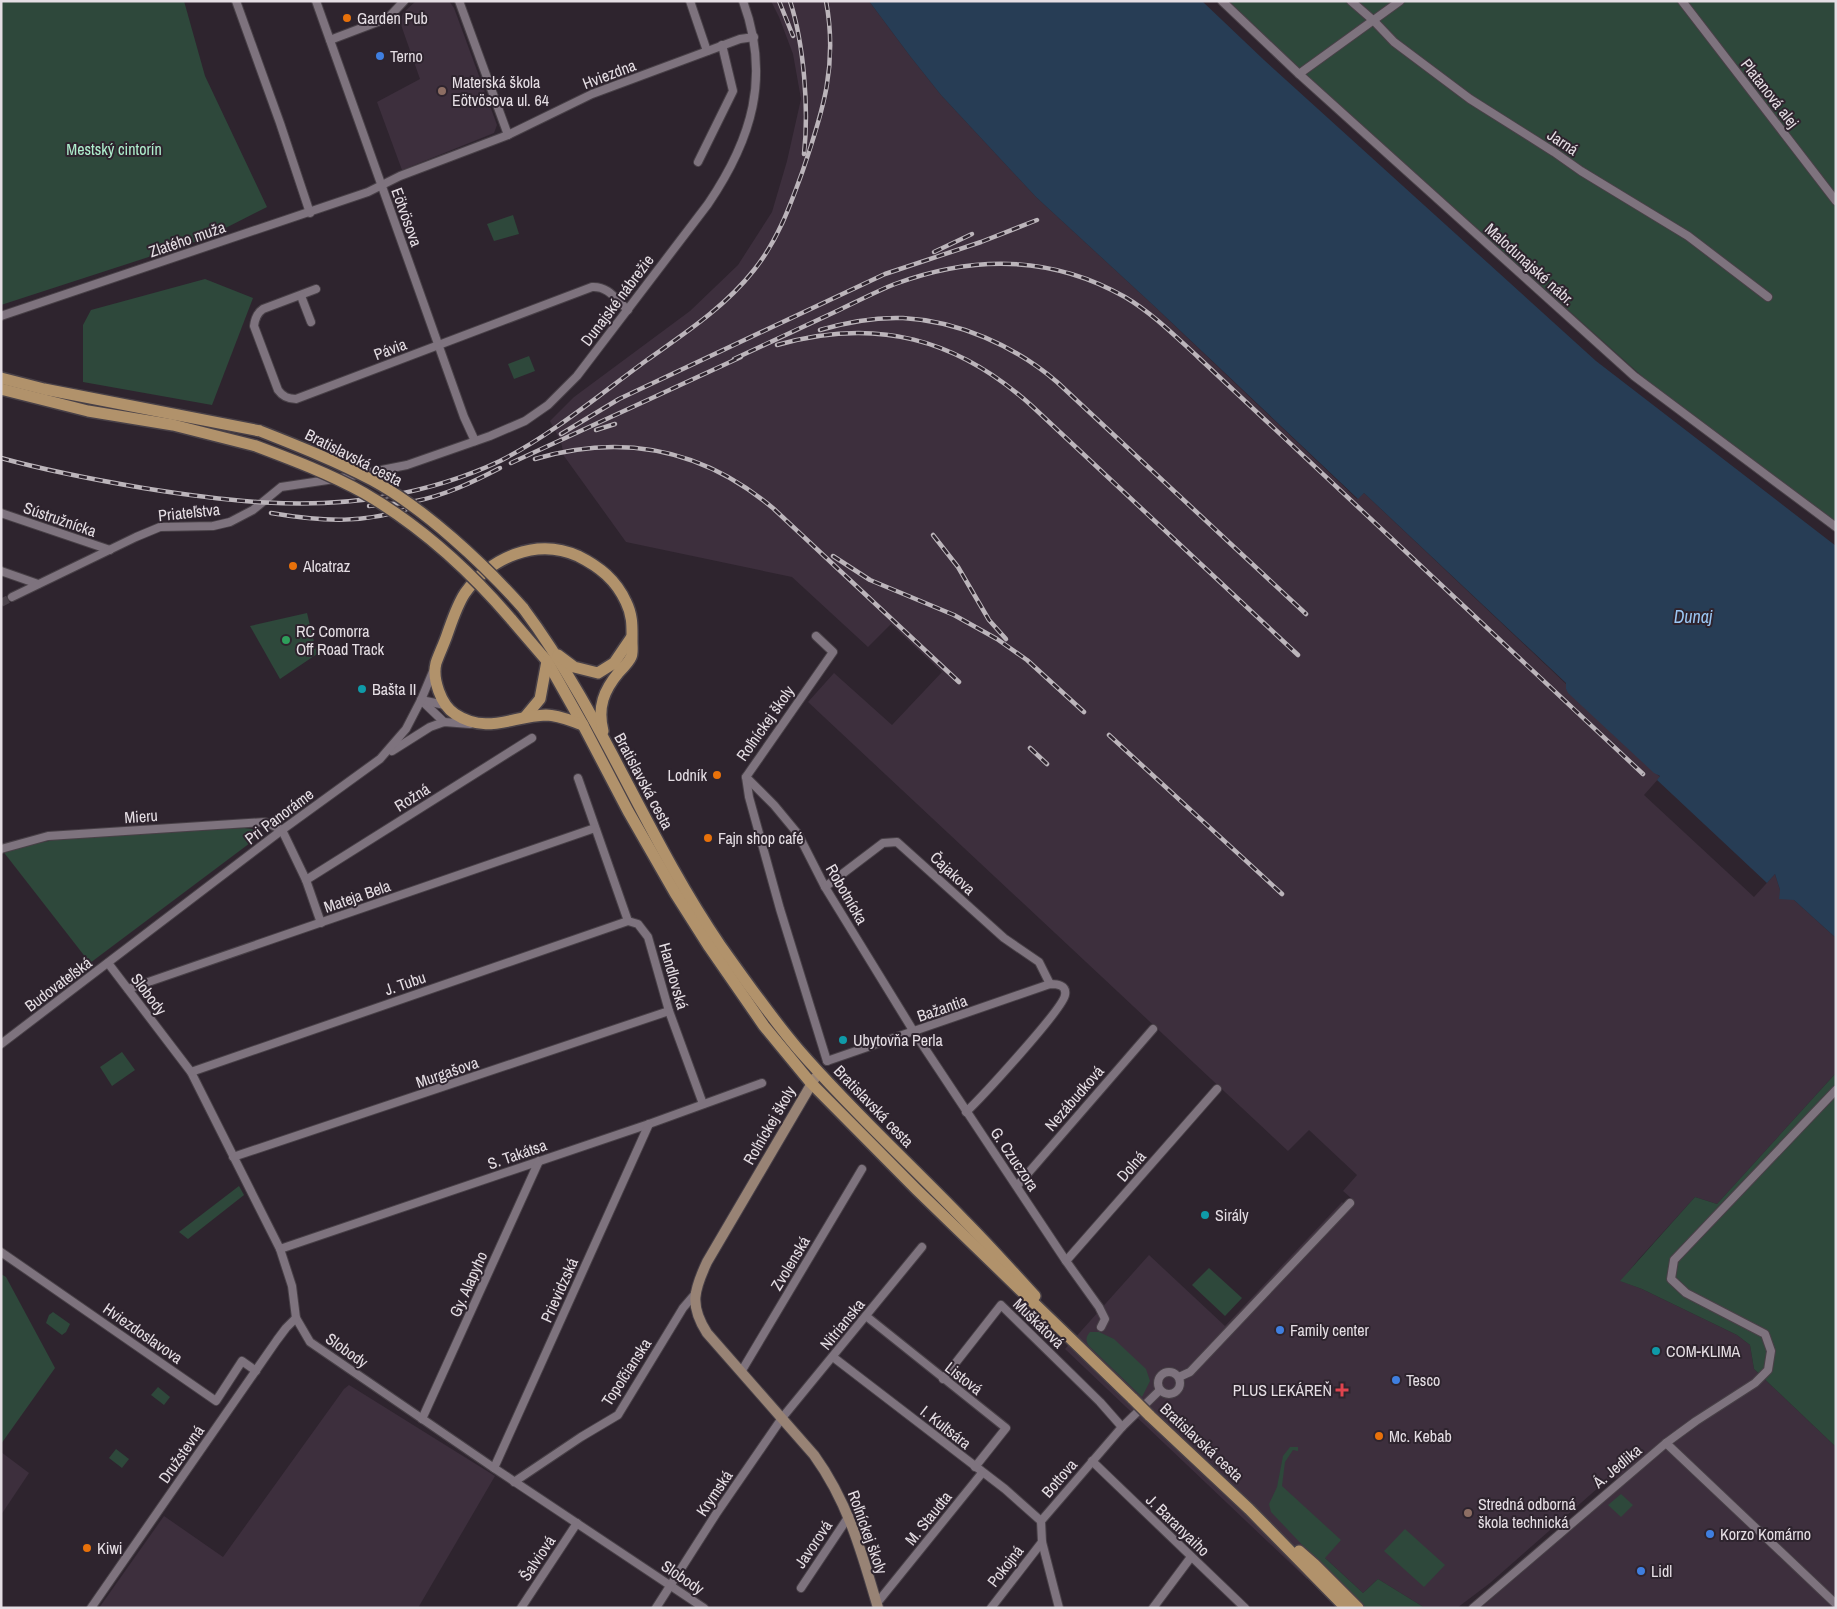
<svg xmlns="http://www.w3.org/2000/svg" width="1837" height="1609" viewBox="0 0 1837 1609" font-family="'Archivo Narrow',sans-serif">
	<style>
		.built { fill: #3d2f3d }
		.green { fill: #2e483b }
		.water { fill: #273d55 }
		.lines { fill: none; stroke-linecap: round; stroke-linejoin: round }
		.street-tunnel { stroke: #494049; stroke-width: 8; stroke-dasharray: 8 4; stroke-linecap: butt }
		.street-casing { stroke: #484047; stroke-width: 10 }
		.secondary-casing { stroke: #484047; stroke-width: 12 }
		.primary-casing { stroke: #484047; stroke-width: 14 }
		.street { stroke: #7e737e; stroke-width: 8 }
		.secondary { stroke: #988375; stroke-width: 10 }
		.primary { stroke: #b1926b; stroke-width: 11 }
		.rail-casing { stroke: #bcb5bb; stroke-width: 4.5 }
		.rail { stroke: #2e242e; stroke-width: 2.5; stroke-dasharray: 8; stroke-linecap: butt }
		.primary-bridge-casing { stroke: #484047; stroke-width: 14; stroke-linecap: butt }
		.primary-bridge { stroke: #b1926b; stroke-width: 11 }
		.food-dot { fill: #e8710a; stroke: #2e242e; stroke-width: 2 }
		.shop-dot { fill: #3f7fe0; stroke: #2e242e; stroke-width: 2 }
		.education-dot { fill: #8d6e63; stroke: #2e242e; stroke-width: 2 }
		.leisure-dot { fill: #2e9e5b; stroke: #2e242e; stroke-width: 2 }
		.culture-dot { fill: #0f9aa8; stroke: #2e242e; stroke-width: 2 }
		.health-dot { fill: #e0444e; stroke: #2e242e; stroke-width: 2 }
		.labels { text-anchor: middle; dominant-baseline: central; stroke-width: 4; stroke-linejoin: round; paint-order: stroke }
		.poi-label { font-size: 16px; fill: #e5dee4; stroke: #2e242e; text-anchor: start }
		.street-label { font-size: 16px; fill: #e5dee4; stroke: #2e242e }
		.park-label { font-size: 16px; fill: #afefce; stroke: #2e242e }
		.water-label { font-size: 18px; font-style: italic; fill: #9ac6f3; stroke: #2e242e }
	</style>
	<rect width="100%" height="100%" fill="#2e242e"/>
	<g class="built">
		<path d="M416,1H449L454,8L497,125L494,133L402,170L377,102L420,79L400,22L403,13Z"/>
		<path d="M771,1H869L910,56L941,95L1036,197L1152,304L1357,499L1364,493L1566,684V689L1660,777L1644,795L1754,897L1775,874L1780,890L1794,900L1836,938V1073L1717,1204L1695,1197L1638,1260L1621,1281L1642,1289L1737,1335L1750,1345L1754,1369L1836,1447V1608H1481L1623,1477L1607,1480L1490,1583L1457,1608H1425L1378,1579L1363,1593L1325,1558L1307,1579L1065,1349L1149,1255L1225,1326L1342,1202L1344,1204L1351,1198L1343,1191L1357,1175L1309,1130L1288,1151L808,702L834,673L892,725L942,672L891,624L868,647L792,577L626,542L564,456L561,442L550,421L574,397L690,311L738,265L772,212L787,161L801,99L793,54L779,17Z"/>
		<path d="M349,1385L495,1476L418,1608H99L164,1516L223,1557L344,1389Z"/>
		<path d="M1,1452L29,1473L1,1515Z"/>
	</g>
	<g class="green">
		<path d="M1,1H184L205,76L267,207L204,239L1,305Z"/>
		<path d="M1227,1H1836V522L1654,387L1308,77Z"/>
		<path d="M513,215L519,234L494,241L487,224Z"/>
		<path d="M205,279L253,298L212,405L83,382V325L91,310Z"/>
		<path d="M529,356L535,371L514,379L508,364Z"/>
		<path d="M307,613L317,654L280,679L250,626Z"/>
		<path d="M244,828L252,829L256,833L254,840L90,963L2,850L59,839Z"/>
		<path d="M122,1052L135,1070L112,1086L100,1067Z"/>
		<path d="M1836,1073V1447L1754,1369L1750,1345L1737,1335L1642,1289L1620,1281L1695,1197L1717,1204Z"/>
		<path d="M239,1186L244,1195L188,1239L179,1232Z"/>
		<path d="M1209,1268L1242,1298L1225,1316L1192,1285Z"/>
		<path d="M1,1274L6,1277L55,1368L1,1444Z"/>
		<path d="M53,1312L70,1324L66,1332L62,1335L46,1323L49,1315Z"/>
		<path d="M1090,1332H1099L1114,1339L1146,1369L1150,1381L1142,1397L1089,1346C1085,1340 1086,1337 1090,1332Z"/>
		<path d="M158,1387L170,1397L164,1405L151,1395Z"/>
		<path d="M1290,1447H1298V1451L1293,1450L1285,1462L1282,1486L1341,1540L1325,1558L1363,1593L1378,1579L1425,1608H1362L1271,1512L1269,1504L1277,1487L1283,1456Z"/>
		<path d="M116,1449L129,1459L122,1468L109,1458Z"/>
		<path d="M1621,1494L1633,1505L1621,1517L1608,1505Z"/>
		<path d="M1405,1529L1445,1565L1424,1587L1384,1551Z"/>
	</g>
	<path class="water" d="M869,1H1202L1264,60L1596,361L1836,546V938L1794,900L1779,899L1780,890L1775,874L1767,883L1657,780L1660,776L1654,773L1568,693L1566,689V683L1364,493L1358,499L1152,304L1036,197L941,95L910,56Z"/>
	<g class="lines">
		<path class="street-tunnel" d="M1,603L12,597"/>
		<g class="street-casing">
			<g id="street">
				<path d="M236,1L280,123L310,213"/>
				<path d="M316,1L464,417L475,441"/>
				<path d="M459,1L508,135"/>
				<path d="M690,1L707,51"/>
				<path d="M1222,1L1299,74L1634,376L1836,527"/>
				<path d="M1351,1L1374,21L1394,42L1470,99L1554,152L1581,171L1688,236L1768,297"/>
				<path d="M1682,1L1836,201"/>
				<path d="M330,40L388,18L404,1"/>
				<path d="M1299,74L1400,1"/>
				<path d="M698,162L733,91L722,45"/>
				<path d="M316,289L263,309C257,313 255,318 254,326L278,390C283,397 288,399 296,399L592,287C609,286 616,300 628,310"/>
				<path d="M301,296L311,322"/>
				<path d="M1,316L368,192L400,176L508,135L592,94L740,39L754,37"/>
				<path d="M1,513L110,550"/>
				<path d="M1,571L38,584"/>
				<path d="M12,597L136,537L160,527L213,526L230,522L253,510L281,487L341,478L407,465L490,436L525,421L548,405L577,376L708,204C752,139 771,77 743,1"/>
				<path d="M816,636L833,652L746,777L749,797L780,909L827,1061"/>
				<path d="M421,700L444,722"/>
				<path d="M421,700L445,705"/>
				<path d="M392,751L430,727L444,722L470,724"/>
				<path d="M746,777L774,805L798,834L825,887L914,1032L1066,1261L1099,1307L1105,1319L1101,1327"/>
				<path d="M578,778L628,921L638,924L648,937L669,1011L703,1104"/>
				<path d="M282,830L306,880L321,923"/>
				<path d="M1,849L48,836L265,822L282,830"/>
				<path d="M306,880L532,738"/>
				<path d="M825,887L883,843L897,842L1004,938L1039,962L1050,984"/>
				<path d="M108,963L191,1072L280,1249L292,1286L296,1318L310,1342L494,1468L704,1608"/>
				<path d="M128,989L595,828"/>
				<path d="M1,1044L282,830L380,759L406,729L421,700L434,669"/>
				<path d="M827,1061L1050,984C1057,984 1067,985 1065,995C1063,1009 981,1098 966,1112"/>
				<path d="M191,1072L628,921"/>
				<path d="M233,1157L669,1011"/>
				<path d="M1017,1186L1153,1029"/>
				<path d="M280,1249L649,1124L762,1083"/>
				<path d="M1,1252L216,1401L242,1361L256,1371"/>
				<path d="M1066,1261L1217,1089"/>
				<path d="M866,1316L1006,1428L975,1467"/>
				<path d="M833,1357L1005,1489L1041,1521"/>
				<circle cx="1169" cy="1383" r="11"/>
				<path d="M741,1372L862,1169"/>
				<path d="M1179,1377L1190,1372L1350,1203"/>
				<path d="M943,1379L1001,1305L1100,1402L1122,1427"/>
				<path d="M422,1419L539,1161"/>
				<path d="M1666,1443L1836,1604"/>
				<path d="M1092,1461L1245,1608"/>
				<path d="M494,1468L649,1124"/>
				<path d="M514,1482L581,1437L618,1415L683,1308L695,1294"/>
				<path d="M801,1588L849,1516"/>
				<path d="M877,1603L982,1473"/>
				<path d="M91,1608L277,1340L286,1328L296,1318"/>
				<path d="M521,1608L577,1523"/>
				<path d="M656,1608L716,1514L782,1418L922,1247"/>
				<path d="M991,1608L1042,1542"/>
				<path d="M1059,1608L1042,1542L1041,1521L1122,1427L1160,1390"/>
				<path d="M1153,1608L1191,1557"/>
				<path d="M1473,1608L1666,1443L1696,1421L1755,1383L1768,1370L1771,1351L1765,1334L1686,1293L1671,1279L1674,1260L1836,1090"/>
			</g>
		</g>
		<g class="secondary-casing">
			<path id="secondary" d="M815,1078L707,1262C694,1290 689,1305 707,1333L814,1455C848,1502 862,1553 878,1608"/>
		</g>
		<g class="primary-casing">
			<g id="primary">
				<path d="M1,378L44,389L260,431"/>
				<path d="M1,389L88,411L173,425L256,446"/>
				<path d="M523,608C601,712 646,837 720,945C745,980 770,1016 798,1049C850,1109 909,1163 964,1220C989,1245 1012,1271 1035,1296"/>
				<path d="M511,619L547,661L583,725L628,811L675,893L708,945L764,1026L811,1083L917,1190L1133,1399"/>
				<path d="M558,655L574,667L598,673L614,663L631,638"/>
				<path d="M525,717L540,699L547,661"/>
				<path d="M583,725C571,721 559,715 546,715C512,716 487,735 455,714C441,705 432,679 436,663C439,654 444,644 447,635C452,621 457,605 465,593C490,558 536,537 578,556C600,567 616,580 626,602C633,616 632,628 632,642C632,647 633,654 631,657C629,662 623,668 619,672C604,690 597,707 603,731"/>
				<path d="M1149,1415L1249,1509L1346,1608"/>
				<path d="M1299,1551L1315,1565L1358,1608"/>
			</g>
		</g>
		<use href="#street" class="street"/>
		<use href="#secondary" class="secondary"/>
		<use href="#primary" class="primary"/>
		<g class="rail-casing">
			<g id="rail">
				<path d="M779,1L793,36"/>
				<path d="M790,1C804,44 809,109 804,154"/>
				<path d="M934,252L972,234"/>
				<path d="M820,330C847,322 875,317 903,318C959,321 1015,346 1057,382L1306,614"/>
				<path d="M777,345C876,317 957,338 1033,407L1298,655"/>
				<path d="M734,359C768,343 802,327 837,311C856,302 875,292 895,284C974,255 1051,255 1125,297C1152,313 1175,336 1198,357L1643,774"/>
				<path d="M596,430L615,424"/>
				<path d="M561,434L619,399L885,274L981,242L1037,220"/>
				<path d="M1,458C48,471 96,480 143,488C224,501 307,511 388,496C427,489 464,478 500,461C553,434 599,395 647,360C685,333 725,307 754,270C778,240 790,206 803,170C823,111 838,65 826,1"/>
				<path d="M535,459C623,433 703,449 774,509L959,682"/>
				<path d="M511,463L741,357"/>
				<path d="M369,506C385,504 401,504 416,501C446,495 473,482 500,468"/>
				<path d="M271,513C324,522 366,524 417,506"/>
				<path d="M933,535L958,567L989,620L1006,639"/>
				<path d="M833,556L870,580L954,615L997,639L1027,660L1084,712"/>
				<path d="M1109,735L1282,894"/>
				<path d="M1030,748L1047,764"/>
			</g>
		</g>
		<use href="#rail" class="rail"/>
		<g class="primary-bridge-casing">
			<g id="primary-bridge">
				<path d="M260,431C298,446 336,461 372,480C424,508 484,564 523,608"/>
				<path d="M256,446C293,460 330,474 364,493C419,525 470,571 511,619"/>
				<path d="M1133,1399L1149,1415"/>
			</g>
		</g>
		<use href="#primary-bridge" class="primary-bridge"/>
	</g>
	<g class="food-dot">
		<circle cx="347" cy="18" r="5"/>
		<circle cx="293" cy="566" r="5"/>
		<circle cx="717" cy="775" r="5"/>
		<circle cx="708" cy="838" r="5"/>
		<circle cx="1379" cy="1436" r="5"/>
		<circle cx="87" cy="1548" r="5"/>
	</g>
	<g class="shop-dot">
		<circle cx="380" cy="56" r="5"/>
		<circle cx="1280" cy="1330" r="5"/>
		<circle cx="1396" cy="1380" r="5"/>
		<circle cx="1710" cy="1534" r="5"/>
		<circle cx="1641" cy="1571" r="5"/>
	</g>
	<g class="education-dot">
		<circle cx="442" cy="91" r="5"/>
		<circle cx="1468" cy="1513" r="5"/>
	</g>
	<circle class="leisure-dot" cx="286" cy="640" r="5"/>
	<g class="culture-dot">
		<circle cx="362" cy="689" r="5"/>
		<circle cx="843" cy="1040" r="5"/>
		<circle cx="1205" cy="1215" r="5"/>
		<circle cx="1656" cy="1351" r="5"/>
	</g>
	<path class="health-dot" d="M1339.5 1382.5h5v5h5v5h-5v5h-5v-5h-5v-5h5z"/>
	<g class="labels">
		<g class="poi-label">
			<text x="357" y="18">Garden Pub</text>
			<text x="390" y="56">Terno</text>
			<text x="452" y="82">Materská škola<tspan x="452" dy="18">Eötvösova ul. 64</tspan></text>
			<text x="303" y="566">Alcatraz</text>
			<text x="296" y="631">RC Comorra<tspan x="296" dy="18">Off Road Track</tspan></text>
			<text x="372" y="689">Bašta II</text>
			<text x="707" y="775" text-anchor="end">Lodník</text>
			<text x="718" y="838">Fajn shop café</text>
			<text x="853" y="1040">Ubytovňa Perla</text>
			<text x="1215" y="1215">Sirály</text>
			<text x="1290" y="1330">Family center</text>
			<text x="1666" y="1351">COM-KLIMA</text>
			<text x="1406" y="1380">Tesco</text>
			<text x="1332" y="1390" text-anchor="end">PLUS LEKÁREŇ</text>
			<text x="1389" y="1436">Mc. Kebab</text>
			<text x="1478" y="1504">Stredná odborná<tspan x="1478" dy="18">škola technická</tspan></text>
			<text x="1720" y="1534">Korzo Komárno</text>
			<text x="97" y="1548">Kiwi</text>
			<text x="1651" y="1571">Lidl</text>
		</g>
		<g class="street-label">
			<text transform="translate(609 74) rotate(-21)">Hviezdna</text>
			<text transform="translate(1770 93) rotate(52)">Platanová alej</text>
			<text transform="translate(1563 142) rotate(34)">Jarná</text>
			<text transform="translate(407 217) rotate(70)">Eötvösova</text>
			<text transform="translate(187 239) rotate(-19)">Zlatého muža</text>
			<text transform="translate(1530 264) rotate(42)">Malodunajské nábr.</text>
			<text transform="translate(617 300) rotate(-53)">Dunajské nábrežie</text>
			<text transform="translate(390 349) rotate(-21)">Pávia</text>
			<text transform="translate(354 457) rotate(27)">Bratislavská cesta</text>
			<text transform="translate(189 512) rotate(-6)">Priateľstva</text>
			<text transform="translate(60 519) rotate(19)">Sústružnícka</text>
			<text transform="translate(765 723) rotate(-55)">Roľníckej školy</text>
			<text transform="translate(644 781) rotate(62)">Bratislavská cesta</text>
			<text transform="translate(412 797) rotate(-32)">Rožná</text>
			<text transform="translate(141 816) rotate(-4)">Mieru</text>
			<text transform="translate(279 816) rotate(-37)">Pri Panoráme</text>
			<text transform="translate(953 873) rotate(43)">Čajakova</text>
			<text transform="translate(847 894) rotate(60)">Robotnícka</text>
			<text transform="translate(357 896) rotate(-19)">Mateja Bela</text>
			<text transform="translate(674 976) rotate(74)">Handlovská</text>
			<text transform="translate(405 983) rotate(-19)">J. Tubu</text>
			<text transform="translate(58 984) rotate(-37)">Budovateľská</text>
			<text transform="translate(149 994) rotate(53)">Slobody</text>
			<text transform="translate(942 1008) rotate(-19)">Bažantia</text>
			<text transform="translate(447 1072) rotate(-19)">Murgašova</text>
			<text transform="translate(1074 1098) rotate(-49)">Nezábudková</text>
			<text transform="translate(874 1106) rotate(46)">Bratislavská cesta</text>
			<text transform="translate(769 1125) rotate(-60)">Roľníckej školy</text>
			<text transform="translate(517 1154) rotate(-19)">S. Takátsa</text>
			<text transform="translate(1015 1159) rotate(56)">G. Czuczora</text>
			<text transform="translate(1131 1166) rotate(-49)">Dolná</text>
			<text transform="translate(790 1263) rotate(-59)">Zvolenská</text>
			<text transform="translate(468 1284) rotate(-66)">Gy. Alapyho</text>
			<text transform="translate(559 1290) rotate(-66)">Prievidzská</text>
			<text transform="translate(1039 1323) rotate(44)">Muškátová</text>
			<text transform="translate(842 1324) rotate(-51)">Nitrianska</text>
			<text transform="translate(143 1333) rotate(35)">Hviezdoslavova</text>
			<text transform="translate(347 1350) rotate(35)">Slobody</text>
			<text transform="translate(626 1372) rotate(-57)">Topoľčianska</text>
			<text transform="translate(964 1378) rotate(38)">Listová</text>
			<text transform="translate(946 1427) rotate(38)">I. Kultsára</text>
			<text transform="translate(1202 1442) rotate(43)">Bratislavská cesta</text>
			<text transform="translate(181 1454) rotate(-55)">Družstevná</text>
			<text transform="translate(1617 1466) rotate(-40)">Á. Jedlika</text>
			<text transform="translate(1059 1478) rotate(-49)">Bottova</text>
			<text transform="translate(714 1493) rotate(-56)">Krymská</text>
			<text transform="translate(928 1518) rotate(-51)">M. Staudta</text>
			<text transform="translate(1178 1525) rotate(44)">J. Baranyaiho</text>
			<text transform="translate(868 1532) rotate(70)">Roľníckej školy</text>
			<text transform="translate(813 1544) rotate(-56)">Javorová</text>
			<text transform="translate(537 1558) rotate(-56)">Šalviová</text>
			<text transform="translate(1005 1566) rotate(-52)">Pokojná</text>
			<text transform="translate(683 1577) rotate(34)">Slobody</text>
		</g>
		<g class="park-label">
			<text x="114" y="149">Mestský cintorín</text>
		</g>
		<g class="water-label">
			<text x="1693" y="616">Dunaj</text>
		</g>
	</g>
	<rect width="1837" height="1609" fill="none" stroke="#e5dee4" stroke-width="5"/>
</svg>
